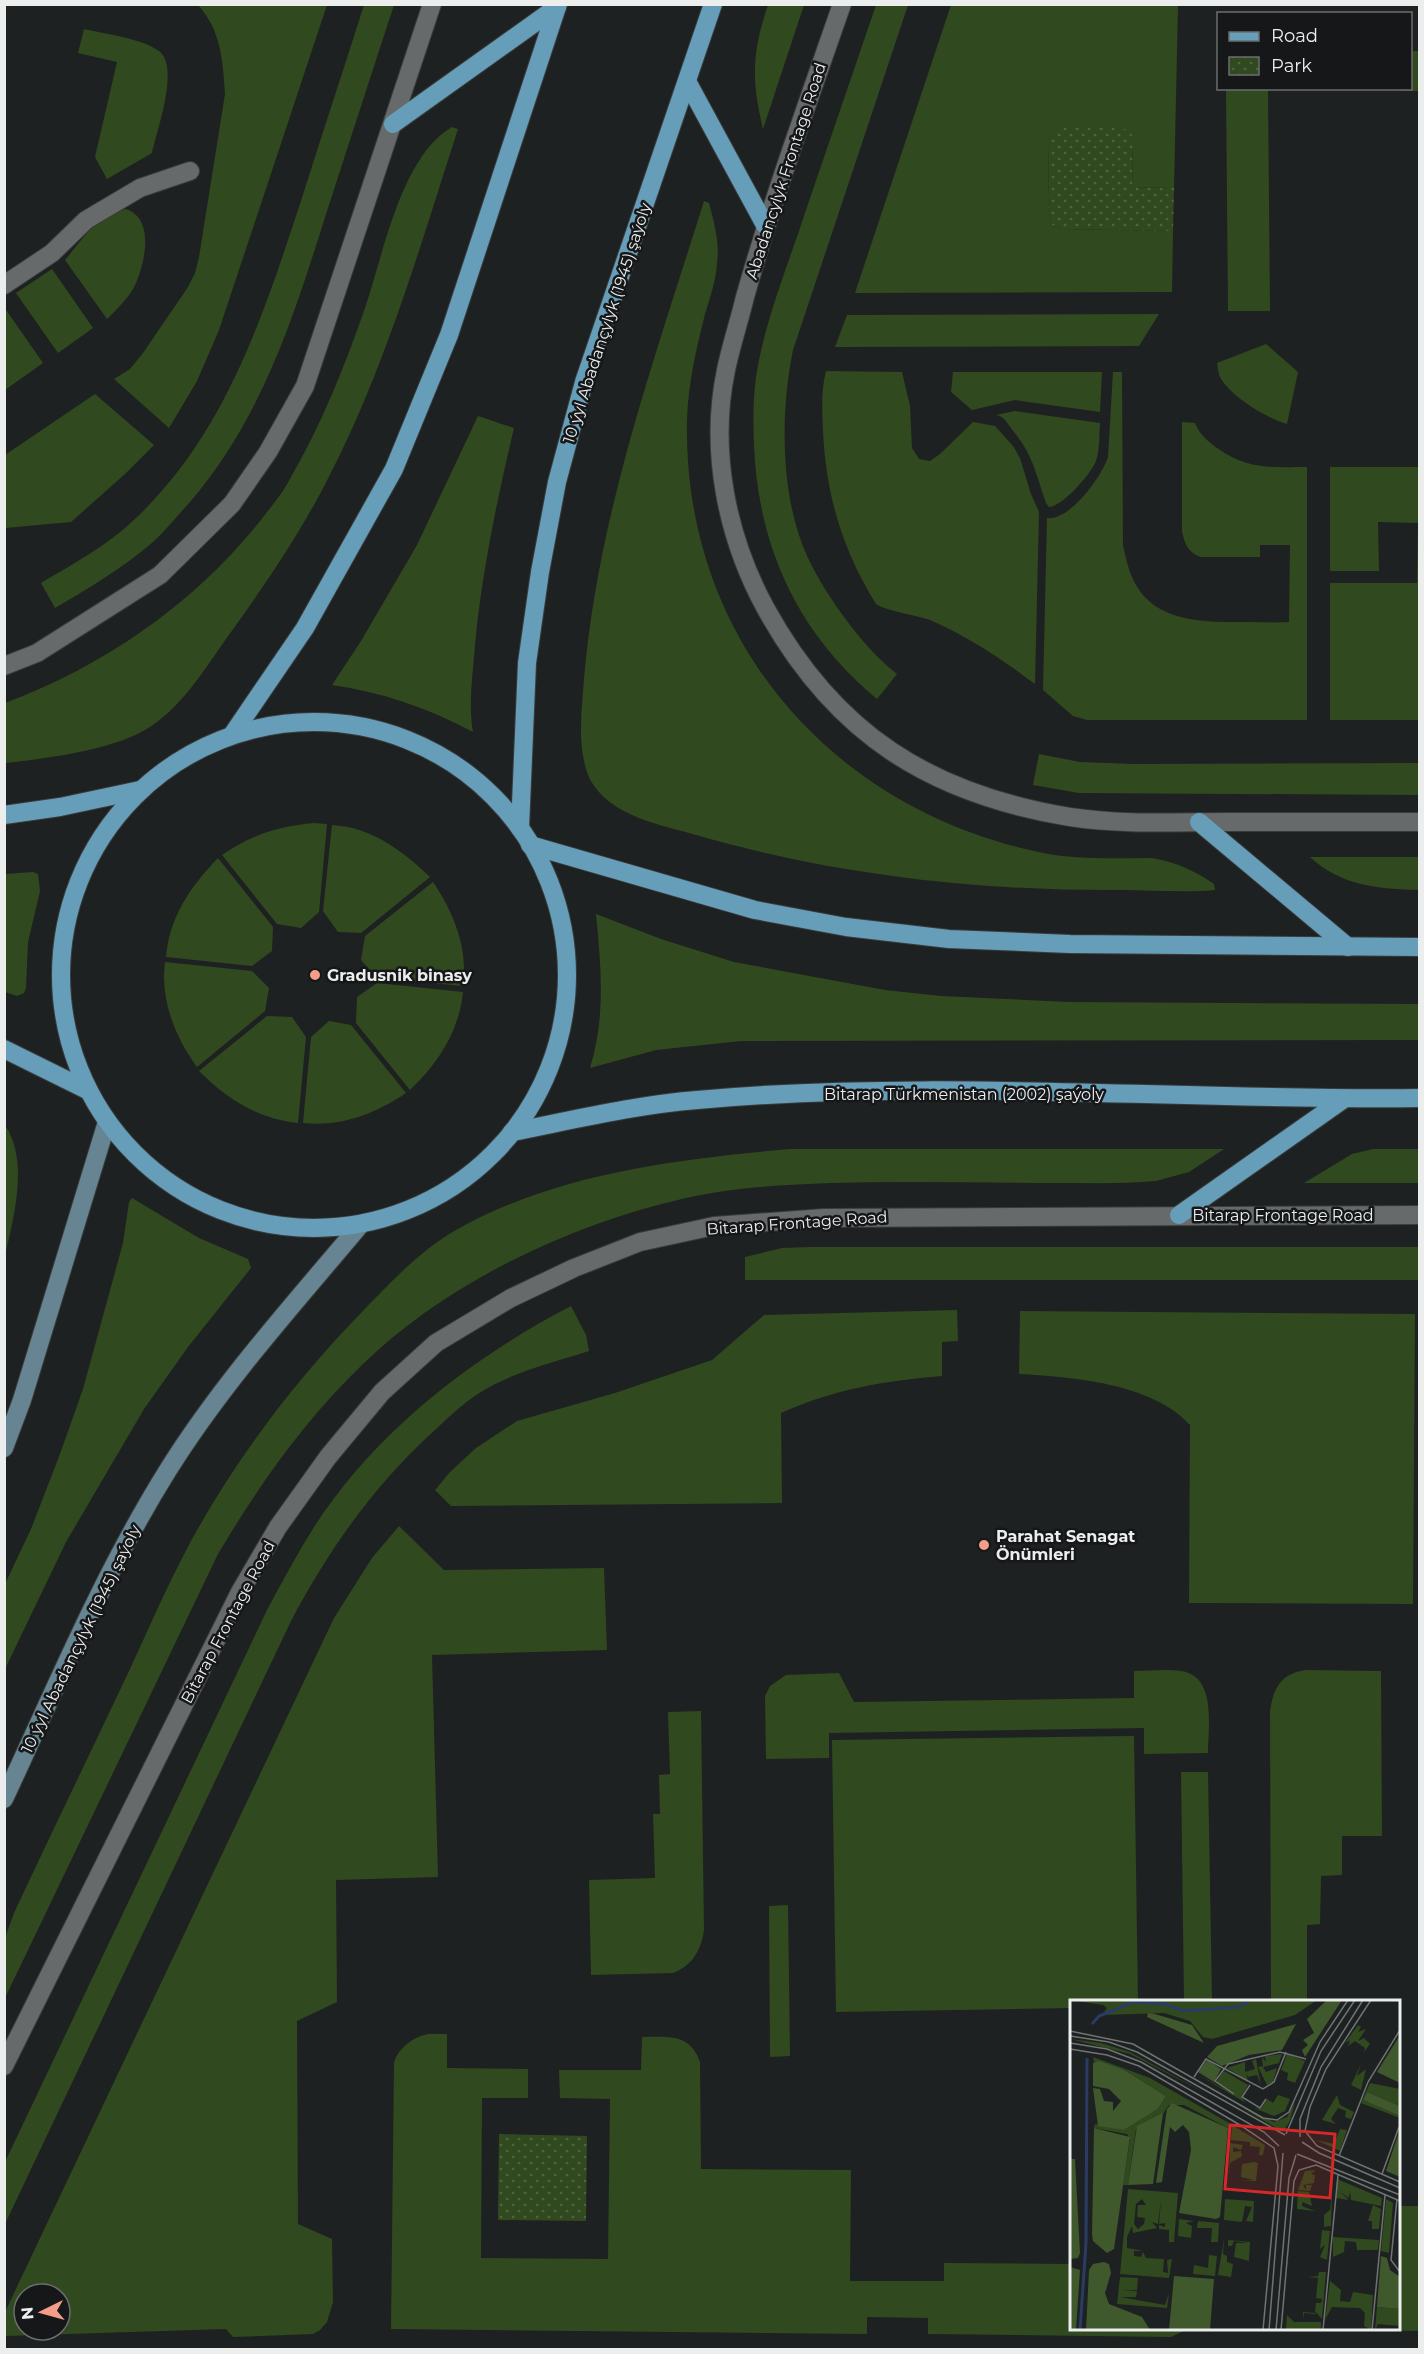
<svg xmlns="http://www.w3.org/2000/svg" width="1424" height="2354" viewBox="0 0 1424 2354" font-family="Montserrat,sans-serif">
	<style>
		.grass { fill: #31491e; fill-rule: evenodd }
		.park { fill: url(#park-dots) }
		.lines { fill: none; stroke-linecap: round; stroke-linejoin: round }
		.lane-casing { stroke: #3a3c3c; stroke-width: 20 }
		.street-casing { stroke: #3a3c3c; stroke-width: 20 }
		.secondary-casing { stroke: #3a3c3c; stroke-width: 20 }
		.primary-casing { stroke: #3a3c3c; stroke-width: 20 }
		.lane { stroke: #676a6a; stroke-width: 18 }
		.street { stroke: #676a6a; stroke-width: 18 }
		.secondary { stroke: #668491; stroke-width: 18 }
		.primary { stroke: #669eb9; stroke-width: 18 }
		.poi-dot { fill: #f49e89; stroke: #151718; stroke-width: 2 }
		.labels { text-anchor: middle; dominant-baseline: central; stroke-width: 5; stroke-linejoin: round; paint-order: stroke }
		.street-label { font-size: 16px; fill: #eceeee; stroke: #151718 }
		.poi-label { font-size: 16px; font-weight: bold; fill: #eceeee; stroke: #151718; text-anchor: start }
		.inset-river { fill: none; stroke: #2a3c64; stroke-width: 3 }
		.inset-road { fill: none; stroke: #707373; stroke-width: 1.5 }
		.view { fill: #d62828; fill-opacity: 0.15; stroke: #d62828; stroke-width: 3 }
		.inset-edge { fill: none; stroke: #eceeee; stroke-width: 3 }
	</style>
	<defs>
		<pattern id="park-dots" width="8" height="8" patternUnits="userSpaceOnUse" patternTransform="scale(1.5)"><rect width="8" height="8" fill="#31491e"/><path d="M2 2h.1M6 6h.1" fill="none" stroke="#4f643f" stroke-width="1.8" stroke-linecap="round"/></pattern>
	</defs>
	<rect width="100%" height="100%" fill="#1e2121"/>
	<g class="grass">
		<path d="M198,5H327L219,330L197,381L169,428L114,379L130,369L143,353L188,287L195,273L199,257L225,94C223,61 221,30 198,5Z"/>
		<path d="M364,5H394C372,72 350,140 328,208C294,315 264,415 190,502C178,515 166,530 153,542C123,568 89,588 55,608L41,583C73,564 108,545 135,519C225,434 262,319 300,204C321,137 343,71 364,5Z"/>
		<path d="M768,5H804L763,129C751,79 752,53 768,5Z"/>
		<path d="M876,5H908L793,350C780,414 780,498 808,558C819,581 832,601 847,621C862,641 878,659 897,674L877,699C798,634 758,547 754,445C753,422 753,400 756,377C765,319 789,263 807,207C830,140 853,72 876,5Z"/>
		<path d="M951,5H1178L1174,188L1132,187L1133,142L1049,138L1048,213L1052,225L1062,229L1173,231L1172,292L855,293Z"/>
		<path d="M84,29C105,34 141,38 159,51C180,67 157,130 152,153L107,179L95,157L117,62L78,53Z"/>
		<path d="M1411,51H1419V91H1399V89L1410,88Z"/>
		<path d="M1226,89H1268L1270,311H1228Z"/>
		<path d="M452,127L458,129C418,253 382,379 320,494C293,544 260,592 226,639C204,670 180,710 145,730C111,750 44,759 5,763V703C104,666 194,604 260,521C271,507 283,493 291,477C321,425 344,368 364,311C383,257 400,157 452,127Z"/>
		<path d="M704,201L709,203C714,222 720,243 717,263C716,280 710,298 705,314C696,350 688,384 687,421C683,640 832,810 1043,853C1078,860 1116,858 1152,858C1175,862 1194,870 1214,884L1215,890C1185,893 1152,890 1122,890C978,891 834,875 696,835C669,827 637,821 614,805C603,798 591,785 587,772C577,743 582,708 584,679C598,514 655,358 704,201Z"/>
		<path d="M126,209C155,219 145,261 136,283C130,297 117,309 107,319L65,260C84,238 96,215 126,209Z"/>
		<path d="M52,269L93,328L58,353L16,293Z"/>
		<path d="M4,307L43,363L5,390H4Z"/>
		<path d="M1159,314L1139,346L835,347L847,315Z"/>
		<path d="M1266,344L1298,372L1287,424C1266,418 1230,396 1220,377C1218,373 1218,367 1217,363Z"/>
		<path d="M826,371L902,372L910,406L912,448L919,459L930,461L940,454L973,422L995,426L1013,446L1020,458L1031,494L1039,512L1035,684C1003,660 967,636 930,620C916,615 886,611 876,604C842,549 826,495 823,431C822,410 821,391 826,371Z"/>
		<path d="M953,372H1102L1100,412L1015,400L972,410L951,392Z"/>
		<path d="M1113,372H1122L1123,545C1126,559 1129,573 1136,585C1158,624 1209,622 1248,622C1262,622 1276,623 1289,622L1290,545H1260V557H1201C1188,553 1185,544 1182,532V422L1195,423C1200,435 1208,442 1220,450C1249,470 1273,467 1307,467V720H1087L1073,716L1043,690L1047,518C1070,521 1102,476 1108,457Z"/>
		<path d="M95,394L154,445L125,474L71,522L5,528V455Z"/>
		<path d="M1015,411L1100,423C1099,435 1100,450 1096,461C1091,474 1062,507 1049,507L1046,503C1035,471 1033,454 1010,427C1006,421 1003,416 996,415Z"/>
		<path d="M478,416L514,428C497,500 482,571 475,645C473,673 468,703 473,732C429,708 381,692 332,685L361,641L417,545Z"/>
		<path d="M1330,467H1419V720H1330V583H1417L1418,523L1378,522L1379,571H1330Z"/>
		<path d="M1039,754L1080,762L1133,764L1419,763V795L1079,793L1033,785Z"/>
		<path d="M314,823L327,824L319,912L301,928L277,924L222,855C251,835 279,826 314,823Z"/>
		<path d="M332,825C371,827 403,851 430,877L361,933L338,932L323,911Z"/>
		<path d="M1310,857H1419V890C1379,889 1341,886 1310,857Z"/>
		<path d="M218,858L273,927L272,951L252,966L166,957C169,917 191,886 218,858Z"/>
		<path d="M33,872L38,874L40,891L28,942L26,988L24,993L17,996L5,992V874Z"/>
		<path d="M433,882C454,913 468,948 463,986L377,978L361,960L365,936Z"/>
		<path d="M596,914L661,939L734,962L885,990L941,996L1069,1002L1419,1004V1040L741,1041L656,1050L590,1068C606,1016 601,967 596,914Z"/>
		<path d="M165,962L252,971L269,988L265,1011L197,1067C175,1037 160,1000 165,962Z"/>
		<path d="M377,983L463,992C459,1032 438,1063 410,1090L356,1023L357,997Z"/>
		<path d="M267,1016L292,1017L306,1037L298,1123C258,1119 227,1099 199,1071Z"/>
		<path d="M329,1021L351,1025L406,1093C375,1114 341,1127 303,1123L311,1037Z"/>
		<path d="M5,1125C29,1161 14,1216 5,1256Z"/>
		<path d="M790,1149H1224L1189,1172L1156,1181C1124,1184 1091,1183 1059,1183C983,1183 907,1181 831,1183C783,1185 733,1187 686,1198C571,1224 447,1282 362,1365C304,1421 259,1485 218,1554L5,1998V1938L14,1913C49,1838 85,1764 120,1690C144,1640 165,1589 191,1541C236,1459 294,1382 359,1315C389,1284 418,1252 456,1230C557,1173 677,1159 790,1149Z"/>
		<path d="M1373,1149H1419V1183H1304L1352,1154Z"/>
		<path d="M132,1198L199,1238L248,1259L251,1268L188,1347L144,1409L66,1542L5,1669V1584L31,1529L60,1454L83,1389L123,1243L129,1202Z"/>
		<path d="M810,1247H1419V1280H745V1257L782,1248Z"/>
		<path d="M571,1306L586,1335L589,1351C555,1362 517,1371 486,1389C468,1399 451,1415 436,1429C375,1484 329,1549 291,1621L5,2224V2162L267,1610C282,1582 297,1554 314,1527C376,1431 471,1358 571,1306Z"/>
		<path d="M957,1310L958,1341L942,1342V1376C884,1381 835,1389 781,1413L782,1503L451,1506L435,1490L450,1472L476,1448L517,1421L615,1393L712,1360L764,1315Z"/>
		<path d="M1020,1311L1415,1314L1413,1604L1189,1603L1190,1425C1152,1383 1072,1377 1019,1374Z"/>
		<path d="M399,1526L444,1570L604,1568L607,1650L432,1655L438,1877L336,1880L337,2002L297,2021L298,2224L332,2239L333,2302L327,2322L320,2330L313,2334L233,2337L226,2329L5,2336V2312L334,1618L372,1558ZM24,2294H60V2330H24Z"/>
		<path d="M1305,1670L1381,1671L1382,1836H1342V1875L1321,1876L1320,1924L1307,1925V2001H1271L1270,1712C1273,1689 1280,1674 1305,1670Z"/>
		<path d="M1134,1671C1149,1671 1166,1669 1181,1671C1217,1676 1208,1727 1208,1753L1144,1754V1728L829,1733V1758L766,1759L765,1696L770,1686L786,1675L839,1673L854,1702L1134,1698Z"/>
		<path d="M701,1711L704,1930C701,1950 693,1965 673,1973L591,1975L589,1880L655,1878L653,1814H660L659,1775L670,1774L668,1712Z"/>
		<path d="M1134,1736L1138,2001L1072,2002L1071,2008L836,2012L832,1740Z"/>
		<path d="M1181,1772H1208L1212,2000H1184Z"/>
		<path d="M788,1905L790,2056L770,2057L769,1906Z"/>
		<path d="M428,2034H447V2068L528,2069V2098H482L481,2258L608,2259L610,2099L560,2098L559,2070H641L642,2037C668,2037 690,2033 700,2062L701,2169L851,2170L850,2281H944V2263L1071,2264L1072,2328L1188,2329L1171,2337L928,2334V2318L867,2317V2334L391,2329L394,2063C398,2048 413,2037 428,2034Z"/>
		<path d="M1399,2206H1419V2331L1285,2329L1398,2328Z"/>
	</g>
	<g class="park">
		<path d="M1062,127L1122,128L1131,132L1133,142L1132,187L1174,188L1173,231L1062,229L1052,225L1048,214L1049,138L1054,130Z"/>
		<path d="M499,2134L587,2136L586,2221L498,2220Z"/>
	</g>
	<g class="lines">
		<g class="lane-casing">
			<path id="lane" d="M4,285L52,253L86,220L140,188L190,171"/>
		</g>
		<g class="street-casing">
			<g id="street">
				<path d="M842,4C808,102 773,198 745,297C739,322 731,346 726,370C709,451 727,538 766,609C835,734 930,794 1070,817C1122,825 1175,822 1227,822C1291,822 1355,822 1420,822"/>
				<path d="M4,666L37,653L160,575L232,504L268,452L305,386L432,4"/>
				<path d="M4,2066L240,1592L278,1527L328,1457L382,1392L436,1343L511,1298L574,1268L640,1242L714,1226L824,1218L1420,1215"/>
			</g>
		</g>
		<g class="secondary-casing">
			<g id="secondary">
				<path d="M4,1448L22,1400L107,1122"/>
				<path d="M4,1799C56,1688 103,1574 168,1470C223,1382 294,1304 361,1224"/>
			</g>
		</g>
		<g class="primary-casing">
			<g id="primary">
				<path d="M688,83L765,225"/>
				<path d="M393,124L557,7"/>
				<circle cx="314" cy="975" r="253"/>
				<path d="M232,735L305,628L394,469L449,335L558,4"/>
				<path d="M4,815L60,807L140,790"/>
				<path d="M1199,822L1348,947"/>
				<path d="M520,828L527,663L540,572L557,482L584,382L713,4"/>
				<path d="M530,845L755,910L846,927L949,939L1070,944L1420,947"/>
				<path d="M4,1049L89,1091"/>
				<path d="M512,1132C573,1120 635,1105 697,1100C937,1078 1179,1101 1420,1098"/>
				<path d="M1179,1215L1344,1099"/>
			</g>
		</g>
		<use href="#lane" class="lane"/>
		<use href="#street" class="street"/>
		<use href="#secondary" class="secondary"/>
		<use href="#primary" class="primary"/>
	</g>
	<g class="poi-dot">
		<circle cx="315" cy="975" r="6"/>
		<circle cx="984" cy="1545" r="6"/>
	</g>
	<g class="labels">
		<g class="street-label">
			<text transform="translate(786 171) rotate(-72)">Abadancylyk Frontage Road</text>
			<text transform="translate(607 323) rotate(-72)">10 ýyl Abadançylyk (1945) şaýoly</text>
			<text x="964" y="1094">Bitarap Türkmenistan (2002) şaýoly</text>
			<text x="1283" y="1215">Bitarap Frontage Road</text>
			<text transform="translate(797 1223) rotate(-4)">Bitarap Frontage Road</text>
			<text transform="translate(228 1622) rotate(-62)">Bitarap Frontage Road</text>
			<text transform="translate(81 1639) rotate(-64)">10 ýyl Abadançylyk (1945) şaýoly</text>
		</g>
		<g class="poi-label">
			<text x="327" y="975">Gradusnik binasy</text>
			<text x="996" y="1536">Parahat Senagat<tspan x="996" dy="18">Önümleri</tspan></text>
		</g>
	</g>
	<g transform="translate(1070 2000)">
		<rect width="330" height="330" fill="#1e2121"/>
		<path d="M288,25L291,27L288,32L296,29L288,41L294,38L300,44L294,52L295,48L285,41L278,46L280,40L275,43ZM0,39L31,43L60,52L139,95L60,54ZM212,54L209,63L193,67L196,72L207,68L203,82L197,85L188,67L193,66L192,57L196,62L195,56ZM217,54L235,61L225,83L217,80L218,73L211,70ZM23,57L80,78L159,123L158,128L114,105H99L93,114L66,129L58,185H53L60,139L57,134L24,128L25,124L54,130L88,109L96,96L56,71L24,62ZM186,59L191,85L187,75L178,77L176,73L178,81L157,68L175,62V72L185,69L182,61ZM291,64L287,76L296,69L291,90L281,85ZM154,71L178,85L171,97L176,103L127,74L164,94L146,82ZM300,83L330,89V106L297,92L293,100L330,116V120L328,124L330,118L291,103ZM208,95L220,99L215,111L204,116L184,108L191,109L197,99L203,103ZM267,95L270,105L284,112L281,119L275,117L276,111L268,108L261,119L266,124L252,120ZM225,102L220,121L214,130L206,128L168,105L204,122L217,117ZM162,125L195,145L193,155H189L190,147L180,146V142L161,140ZM270,129L277,130L270,151L246,140L264,144ZM160,143L173,145L171,150L163,147V152L171,151L172,156L160,163L159,179ZM184,162L188,163L186,181L172,180H183L171,177L172,164ZM246,170L241,174L245,175L244,183L233,185L236,190V185H242L240,191L228,190L235,171ZM267,179L312,198L311,206L281,200L280,191L279,198L270,192L279,200L266,198ZM58,189L108,193L104,242H99V230L89,229V225L95,227V223L89,224L91,200L88,224L82,222L87,228L63,233L62,226L57,237V248L73,251H64V256L71,257L73,252L76,258L94,259L93,272L98,273L97,260L102,259L99,278L50,274ZM72,199L76,205H68L67,217L75,218L74,224L68,229L64,224L66,204ZM262,189L261,226L254,227V215L260,210ZM228,191L239,192L242,206L232,202V206L245,211L227,209ZM155,199L184,201L183,222L176,221L182,207L175,206L172,222L154,220ZM316,199L323,203L319,253L311,251ZM303,205L311,209L309,229H302V221H298ZM109,219L124,221L116,223L122,226L121,238L108,236ZM128,221L149,223L148,242H141L142,228H127ZM252,230L260,231L257,260L250,257L255,245L250,249ZM263,237L309,240L308,250H287L286,242L275,241L274,252L263,257ZM154,239L153,254L157,256V262L163,264L161,277L148,275ZM158,240L180,242L179,261L164,257L166,243H178L164,241L162,246H158ZM139,255L147,256L145,276L123,274L124,265L138,268ZM249,272H256L252,319L246,312L245,314L234,313L233,319V312L245,313L246,303H251L252,299L246,298L248,278L238,277L248,276ZM50,277L68,278L67,290H51L67,291L66,297H50L95,305L99,293L97,308L47,304ZM260,281L271,290L270,301L280,302L283,292L303,295L301,330L294,326L295,313L290,308L262,307L255,320ZM307,307L330,309V326L308,324L305,330ZM217,315L224,322H251V329L216,330Z" fill="#31491e" fill-rule="evenodd"/>
		<path d="M257,0H272L235,57L232,50L238,45L233,40L244,33L237,19ZM78,12L122,25L134,43L77,17ZM226,24L212,50L179,55L152,66L137,57L147,46ZM330,35V83L307,72ZM137,60L151,69L144,82L128,72ZM29,61L56,71L96,96L88,109L54,130L28,126L23,88L30,89L34,101L43,102V111L51,101L39,89L23,86V63ZM297,92L330,106V116L293,100ZM102,103L158,128L150,217L146,219L109,213L121,150L119,132L113,125L105,132L100,127L92,182L86,183L97,109ZM93,113L83,184L58,185L67,126ZM24,128L60,137L44,249L37,253L23,241L22,234ZM330,129V177L316,171ZM0,159H5L10,253L8,258L0,259ZM311,256L317,258L320,270L330,277V309L307,307ZM34,262L39,264L41,273L35,293L39,304L72,317L80,330H16L19,270L23,264ZM0,267L10,270L6,330H0ZM104,276L144,279L140,330H99Z" fill="#3f582c"/>
		<path d="M0,0L47,1L247,0L225,15L142,39L133,37L120,21L94,13L32,15L37,8L33,5Z" fill="#31491e"/>
		<path class="inset-river" d="M22,24L29,16L64,2L94,4L113,11L169,7L180,0M10,330L16,243L17,58"/>
		<path class="inset-road" d="M301,0L256,69L240,107L235,131L247,146L330,182M0,31L63,44L193,118L207,120L219,112L250,42L278,0M0,36L39,42L67,52L215,135M0,43L37,49L71,62L194,132L209,146M0,49L37,55L69,66L170,125L204,148L208,166L193,330M124,77L136,59L193,89L204,82L216,52M180,85L172,97L190,108L196,99M164,94L145,81L158,64L210,52L236,59M216,134L251,51L285,0M230,137V119L251,67L293,0M232,142L249,153L330,188M227,154L330,195M269,156L298,82L330,30M312,174L329,127M327,199L321,260L330,272M199,330L213,153M206,330L219,178L226,155M211,330L224,181L229,170L246,165L330,201M253,330L268,175M302,330L315,195"/>
		<path class="view" d="M160,125L265,134L260,198L155,189Z"/>
		<rect width="330" height="330" class="inset-edge"/>
	</g>
	<rect width="1424" height="2354" fill="none" stroke="#eceeee" stroke-width="12"/>
	<rect x="1217" y="12" width="195" height="78" fill="#151718" stroke="#6b6d6e" stroke-width="1.5"/>
	<rect x="1229" y="32" width="30" height="9" fill="#669eb9" stroke="#6b6d6e" stroke-width="1.5"/>
	<text x="1271" y="42" font-size="18" fill="#eceeee">Road</text>
	<rect x="1229" y="57" width="30" height="18" fill="url(#park-dots)" stroke="#6b6d6e" stroke-width="1.5"/>
	<text x="1271" y="72" font-size="18" fill="#eceeee">Park</text>
	<g transform="translate(42 2312) rotate(265)"><circle r="28" fill="#151718" stroke="#6b6d6e" stroke-width="1.5"/>
	<path d="M0-4.5L10 22L0 15L-10 22Z" fill="#f49e89"/>
	<text y="-9" font-size="16" font-weight="bold" text-anchor="middle" fill="#eceeee">N</text>
	</g>
</svg>
